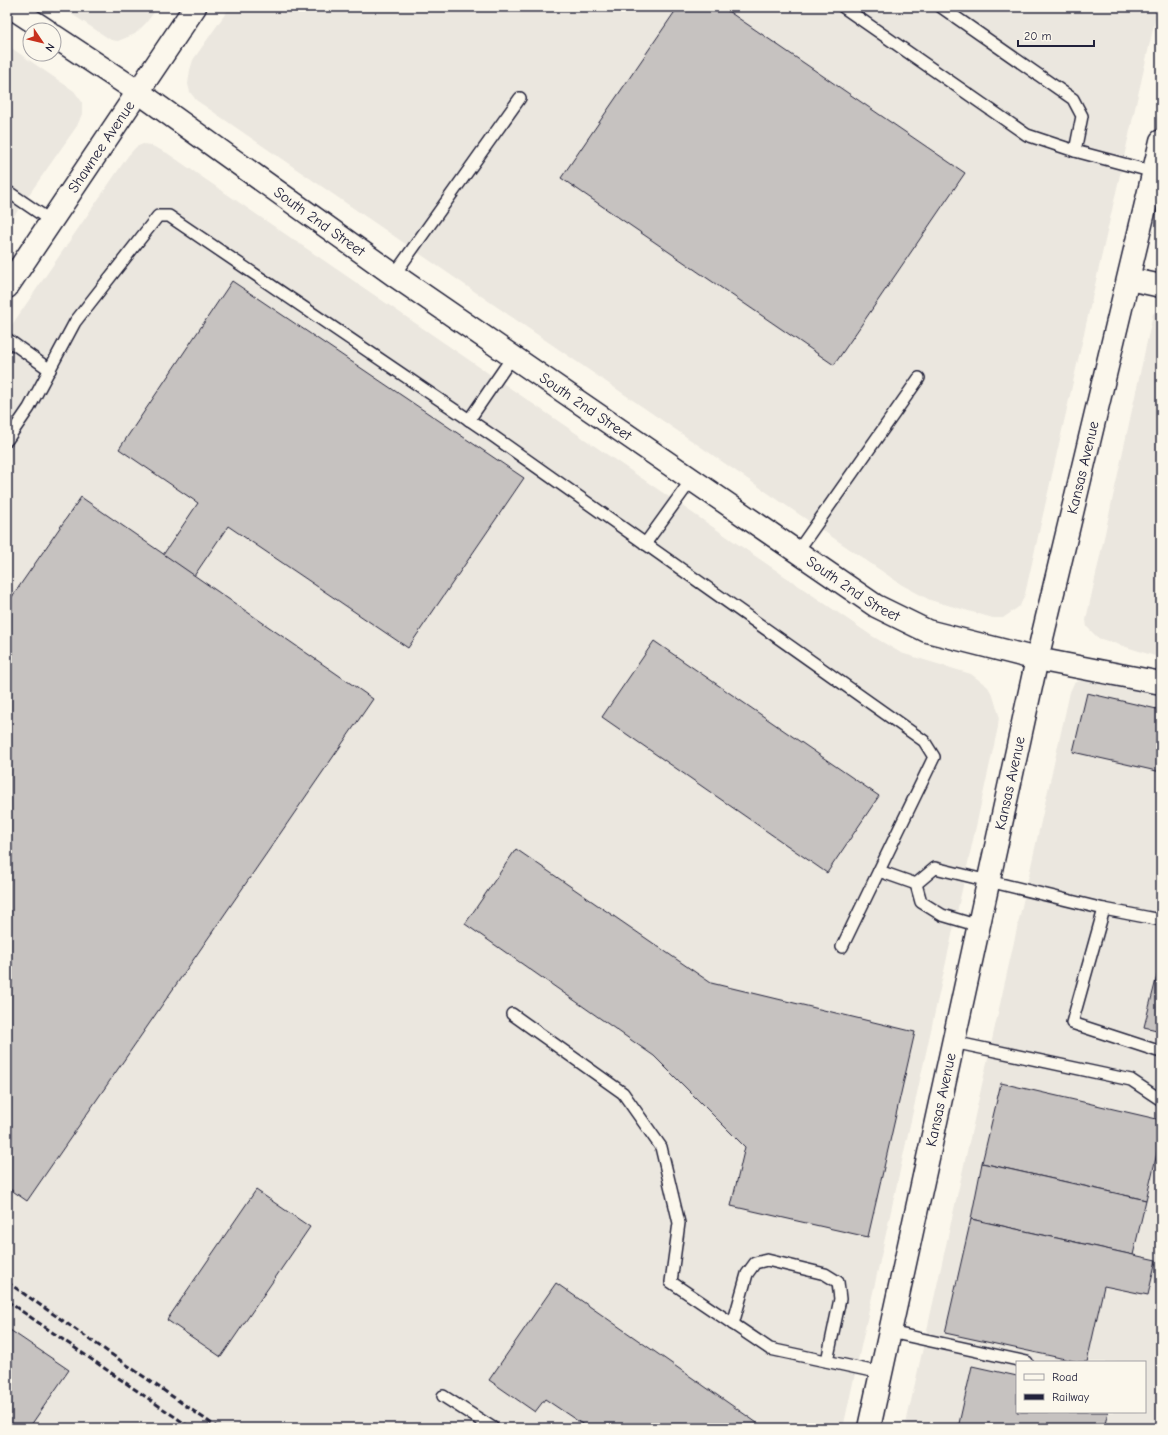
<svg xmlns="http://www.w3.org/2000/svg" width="1168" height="1435" viewBox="0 0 1168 1435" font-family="'Comic Neue',sans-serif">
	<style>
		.built { fill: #ebe7df; fill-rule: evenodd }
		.building { fill: #c6c2c0; stroke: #22223b }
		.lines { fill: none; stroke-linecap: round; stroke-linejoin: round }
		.service-casing { stroke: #22223b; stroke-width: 14 }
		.minor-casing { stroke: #22223b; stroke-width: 25 }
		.secondary-casing { stroke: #22223b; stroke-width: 25 }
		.service { stroke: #fbf7ec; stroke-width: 11 }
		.minor { stroke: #fbf7ec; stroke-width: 22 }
		.secondary { stroke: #fbf7ec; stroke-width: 22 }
		.rail { stroke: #22223b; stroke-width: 3; stroke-dasharray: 6 3; stroke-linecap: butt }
		.labels { text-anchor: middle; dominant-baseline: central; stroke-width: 4; stroke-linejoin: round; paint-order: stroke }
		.street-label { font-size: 15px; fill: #22223b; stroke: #fbf7ec }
	</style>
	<rect width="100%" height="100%" fill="#fbf7ec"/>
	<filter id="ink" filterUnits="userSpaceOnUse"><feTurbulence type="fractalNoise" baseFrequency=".025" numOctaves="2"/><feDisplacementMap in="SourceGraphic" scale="8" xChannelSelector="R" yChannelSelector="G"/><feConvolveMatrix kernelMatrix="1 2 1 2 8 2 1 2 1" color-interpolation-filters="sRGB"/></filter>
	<g filter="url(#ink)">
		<g class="built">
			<path d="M61,7H158L146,23L135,34L118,41L111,40Z"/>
			<path d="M230,7H1158L1025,594L1020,606L1003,618H993L930,600L902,585L196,100L190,92L188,84L190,70L193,60Z"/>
			<path d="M7,45L74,91L82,102V114L77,126L7,226Z"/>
			<path d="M143,144L150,145L167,153L872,636L901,653L971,674L988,687L993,696L999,715L998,727L843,1428H7V332L128,156L136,147Z"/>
			<path d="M1161,306V658L1098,638L1087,627L1086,620L1153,314Z"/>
			<path d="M1086,678L1161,697V1428H905L1070,692L1074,683ZM1017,1362H1145V1412H1017Z"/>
		</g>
		<g class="building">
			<path d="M678,7H722L965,173L834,365L561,178Z"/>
			<path d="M232,281L524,478L408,648L228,526L194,576L163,555L198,503L119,449Z"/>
			<path d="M81,497L373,699L27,1201L7,1187V604Z"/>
			<path d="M654,641L879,796L827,873L602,717Z"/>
			<path d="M1087,693L1161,710V772L1073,752Z"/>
			<path d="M516,849L711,983L915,1032L868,1237L731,1206L745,1147L654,1056L465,924Z"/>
			<path d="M1159,968H1161V1031L1144,1027Z"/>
			<path d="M1001,1083L1161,1120V1136L1146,1200L982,1163Z"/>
			<path d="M982,1163L1146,1200L1133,1255L971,1219Z"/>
			<path d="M256,1190L310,1227L221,1357L167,1320Z"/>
			<path d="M971,1219L1156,1260L1148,1295L1104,1286L1087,1362H1079L945,1333Z"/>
			<path d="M556,1283L760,1425L758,1428H588L545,1399L535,1412L489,1380Z"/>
			<path d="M7,1328L69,1370L29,1428H7Z"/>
			<path d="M972,1366L1017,1376V1412H1108L1104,1428H958Z"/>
		</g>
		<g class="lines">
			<g class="service-casing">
				<g id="service">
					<path d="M843,7L1027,135L1075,151L1154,172"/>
					<path d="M941,7L1073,99L1082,116L1075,151"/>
					<path d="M7,191L51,221"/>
					<path d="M394,275L520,98"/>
					<path d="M7,339L50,370"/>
					<path d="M469,420L513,356"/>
					<path d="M7,440L29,408L75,322L158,216H169L493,436L924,741L934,757L842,947"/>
					<path d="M645,544L692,479"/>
					<path d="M797,552L919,378"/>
					<path d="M879,871L916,884"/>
					<path d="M1104,909L1072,1023L1161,1052"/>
					<path d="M979,926L942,915L921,902L916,884L935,868L1104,909L1161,920"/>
					<path d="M512,1014L623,1093L661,1147L679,1223L671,1282L770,1349L881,1373"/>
					<path d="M953,1042L1131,1080L1161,1100"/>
					<path d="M733,1324L747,1274L755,1263L767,1260L825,1274L838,1282L840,1299L827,1361"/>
					<path d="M890,1332L1027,1362"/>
					<path d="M443,1396L493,1428"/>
				</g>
			</g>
			<g class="minor-casing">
				<g id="minor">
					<path d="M11,7L46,30"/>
					<path id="s1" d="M54,36L137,91L394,275L876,606L927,631L1037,659L1161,683"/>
					<path d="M1129,279L1161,286"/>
					<path id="s2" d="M7,287L195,7"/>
				</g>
			</g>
			<g class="secondary-casing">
				<g id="secondary">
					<path id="s3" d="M869,1428L1037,659L1161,141"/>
				</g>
			</g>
			<use href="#service" class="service"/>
			<use href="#minor" class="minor"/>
			<use href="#secondary" class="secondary"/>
			<g class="rail">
				<path d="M7,1282L218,1428"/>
				<path d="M7,1301L191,1428"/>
			</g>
		</g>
	</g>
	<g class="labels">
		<g class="street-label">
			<text stroke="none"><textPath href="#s2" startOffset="169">Shawnee Avenue</textPath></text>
			<text stroke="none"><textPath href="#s1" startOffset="324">South 2nd Street</textPath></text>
			<text stroke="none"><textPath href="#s1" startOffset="648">South 2nd Street</textPath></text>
			<text stroke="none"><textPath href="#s3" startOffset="984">Kansas Avenue</textPath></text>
			<text stroke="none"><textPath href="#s1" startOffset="972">South 2nd Street</textPath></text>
			<text stroke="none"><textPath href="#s3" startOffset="660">Kansas Avenue</textPath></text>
			<text stroke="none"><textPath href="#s3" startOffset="336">Kansas Avenue</textPath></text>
		</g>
	</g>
	<rect width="1168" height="1435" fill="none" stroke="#fbf7ec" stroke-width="24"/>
	<rect x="12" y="12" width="1144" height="1411" fill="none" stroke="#22223b" stroke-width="1.5" filter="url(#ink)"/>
	<rect x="1016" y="1361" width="130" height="52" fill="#fbf7ec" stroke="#a4a2a5"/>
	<rect x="1024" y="1374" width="20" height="6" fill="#fbf7ec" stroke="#a4a2a5"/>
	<text x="1052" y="1381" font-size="12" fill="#22223b">Road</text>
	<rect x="1024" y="1394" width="20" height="6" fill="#22223b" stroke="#a4a2a5"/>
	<text x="1052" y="1401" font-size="12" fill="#22223b">Railway</text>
	<g transform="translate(42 42) rotate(125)"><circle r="19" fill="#fbf7ec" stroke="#a4a2a5"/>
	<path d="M0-3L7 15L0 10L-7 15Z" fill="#c8321e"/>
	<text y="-6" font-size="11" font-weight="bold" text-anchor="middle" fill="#22223b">N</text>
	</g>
	<path d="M1018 40v6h76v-6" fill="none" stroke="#22223b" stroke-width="2"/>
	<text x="1024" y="40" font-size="12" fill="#22223b" stroke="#fbf7ec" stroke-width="3" paint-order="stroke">20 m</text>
</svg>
